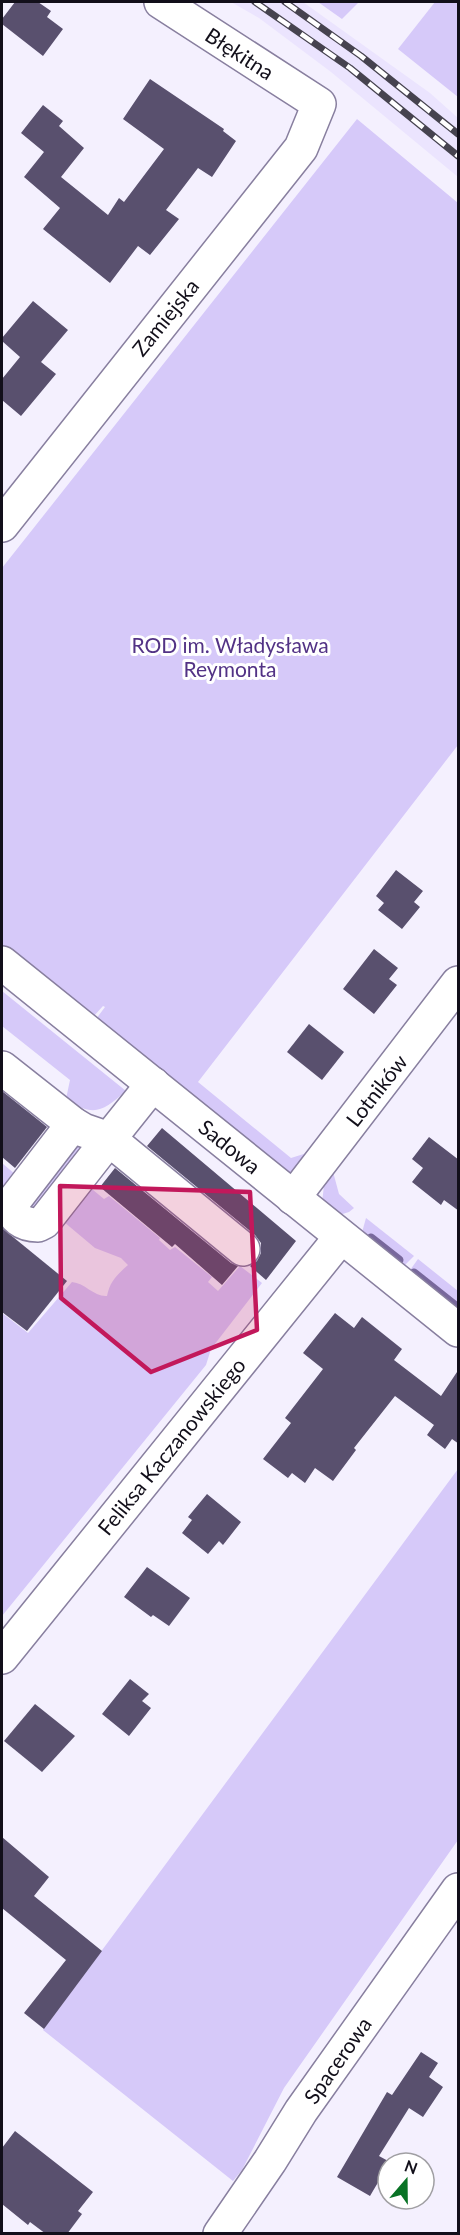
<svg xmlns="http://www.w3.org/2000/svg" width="460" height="2235" viewBox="0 0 460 2235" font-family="Lato,sans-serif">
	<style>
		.built { fill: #ebe4fe }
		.green { fill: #d6c9f9 }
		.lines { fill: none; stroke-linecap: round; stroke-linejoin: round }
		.stream { stroke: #78689c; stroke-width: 9 }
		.building { fill: #59506e }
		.minor-casing { stroke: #887f9f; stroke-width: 36 }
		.minor { stroke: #fff; stroke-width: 33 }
		.rail-casing { stroke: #46434f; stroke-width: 7 }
		.rail { stroke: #fff; stroke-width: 4.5; stroke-dasharray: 14; stroke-linecap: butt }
		.marked { fill: #c2185b; fill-opacity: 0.2; stroke: #c2185b; stroke-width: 4.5; stroke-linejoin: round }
		.labels { text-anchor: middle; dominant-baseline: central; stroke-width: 6; stroke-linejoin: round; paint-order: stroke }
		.street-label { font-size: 21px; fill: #120f1a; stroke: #fff }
		.park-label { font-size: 21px; fill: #523285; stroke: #fff }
	</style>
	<rect width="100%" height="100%" fill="#f4f0fe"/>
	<path class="built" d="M231,2H303L430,93L458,118V177L331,72L259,18Z"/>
	<g class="green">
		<path d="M318,2H359L342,19Z"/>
		<path d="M435,2H458V97L398,49Z"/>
		<path d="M357,119L458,203V745L198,1082L291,1158L310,1152L291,1174L286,1175L96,1019L105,1007L103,1006L93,1017H89L2,946V568Z"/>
		<path d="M2,991L126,1091C103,1111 94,1118 66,1099L70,1080L2,1026Z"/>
		<path d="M72,1141L84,1145L37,1209L29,1204Z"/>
		<path d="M2,1163L16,1175L2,1192Z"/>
		<path d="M332,1168L339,1194L354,1208L349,1212L336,1216L322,1203L324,1185Z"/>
		<path d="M87,1185L104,1199L109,1196L160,1238L159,1240L170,1250L175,1247L212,1277L208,1282L218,1291L240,1266L262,1283L211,1349L206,1365L2,1616V1313L28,1333L72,1282C85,1283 94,1297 107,1296C110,1281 117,1275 128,1265L121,1258L95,1248L64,1222Z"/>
		<path d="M366,1218L414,1256L402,1268L361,1236Z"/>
		<path d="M418,1259L458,1291V1314L408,1273Z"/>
		<path d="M458,1469V1840L284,2088L242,2170L233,2181L43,2030Z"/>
	</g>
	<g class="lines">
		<g class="stream">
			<path d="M371,1238L399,1260"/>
			<path d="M414,1273L458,1308"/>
		</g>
	</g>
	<g class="building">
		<path d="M15,2H38L51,11L47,17L63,29L43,56L2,24V19Z"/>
		<path d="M150,79L224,129L223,131L236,141L212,177L198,168L166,210L179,219L150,255L138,246L110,283L43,229L60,208L24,177L44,152L21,133L43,105L63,121L59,126L84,148L61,177L108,215L119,198L124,202L164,149L123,119Z"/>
		<path d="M33,301L68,330L41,362L56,374L21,416L2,400V379L20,357L2,341V338Z"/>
		<path d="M396,870L423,891L414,902L420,907L402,929L378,910L384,903L376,896Z"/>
		<path d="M374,949L398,968L389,979L397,985L374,1014L343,989Z"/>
		<path d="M309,1024L344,1052L322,1080L287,1052Z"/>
		<path d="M2,1091L47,1127L15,1168L2,1157Z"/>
		<path d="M162,1128L296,1241L266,1280L250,1266L257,1261L261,1253V1243L255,1235L147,1146Z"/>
		<path d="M429,1137L459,1160V1211L444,1200L441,1205L412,1182L423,1168L412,1159Z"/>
		<path d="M115,1168L231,1263L238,1266L222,1285L175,1244L172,1247L100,1187Z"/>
		<path d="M2,1228L67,1281L27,1331L2,1312Z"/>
		<path d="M335,1313L354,1328L362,1317L402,1349L394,1360L441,1396L459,1369V1444L452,1439L445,1449L427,1435L434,1425L395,1396L354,1448L356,1450L333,1481L315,1468L305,1483L292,1473L288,1478L263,1459L291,1423L285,1418L323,1369L303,1353Z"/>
		<path d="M207,1494L241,1522L223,1545L219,1541L208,1554L182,1533L192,1520L188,1517Z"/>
		<path d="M147,1567L190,1598L169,1626L153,1615L151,1617L124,1597Z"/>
		<path d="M130,1679L149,1694L142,1701L151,1708L129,1736L102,1714Z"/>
		<path d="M35,1704L75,1736L42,1772L4,1741Z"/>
		<path d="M2,1837L49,1877L34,1896L102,1951L44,2029L24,2013L66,1960L2,1908Z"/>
		<path d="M421,2052L438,2063L429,2077L443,2087L423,2117L409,2108L379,2156L390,2162L370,2196L337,2177L387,2092L392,2095Z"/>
		<path d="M15,2131L93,2192L78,2211L82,2214L67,2234H46L30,2222L28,2225L2,2204V2148Z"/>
	</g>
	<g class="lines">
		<g class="minor-casing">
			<g id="minor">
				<path d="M2,525L301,148L319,104L161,2"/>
				<path d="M2,963L458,1330"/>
				<path d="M2,1068L73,1124L83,1130L109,1139L153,1084"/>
				<path d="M73,1124L13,1202C10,1218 24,1225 38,1225L44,1222L109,1139L243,1249"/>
				<path d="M293,1198L458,983"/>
				<path d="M2,1657L341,1237"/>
				<path d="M220,2234L270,2161L301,2111L458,1890"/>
			</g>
		</g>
		<use href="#minor" class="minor"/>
		<g class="rail-casing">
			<g id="rail">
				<path d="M255,2L350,68L458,156"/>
				<path d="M285,2L361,56L458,134"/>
			</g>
		</g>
		<use href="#rail" class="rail"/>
	</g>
	<path class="marked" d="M60,1186L250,1192L257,1330L151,1372L61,1298Z"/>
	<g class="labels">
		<g class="street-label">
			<text transform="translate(240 53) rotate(33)">Błękitna</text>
			<text transform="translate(165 317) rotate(-51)">Zamiejska</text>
			<text transform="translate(376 1090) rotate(-52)">Lotników</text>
			<text transform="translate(230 1146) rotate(39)">Sadowa</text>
			<text transform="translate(171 1446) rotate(-51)">Feliksa Kaczanowskiego</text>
			<text transform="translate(337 2060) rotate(-55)">Spacerowa</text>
		</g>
		<g class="park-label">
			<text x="230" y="644">ROD im. Władysława<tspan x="230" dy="24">Reymonta</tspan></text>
		</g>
	</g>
	<rect width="460" height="2235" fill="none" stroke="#120f1a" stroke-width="6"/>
	<g transform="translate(406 2181) rotate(20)"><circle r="28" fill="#ffffff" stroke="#a09fa3" stroke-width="1.5"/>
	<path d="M0-4.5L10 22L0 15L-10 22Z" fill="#097325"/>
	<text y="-9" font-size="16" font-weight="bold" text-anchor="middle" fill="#120f1a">N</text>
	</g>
</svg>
